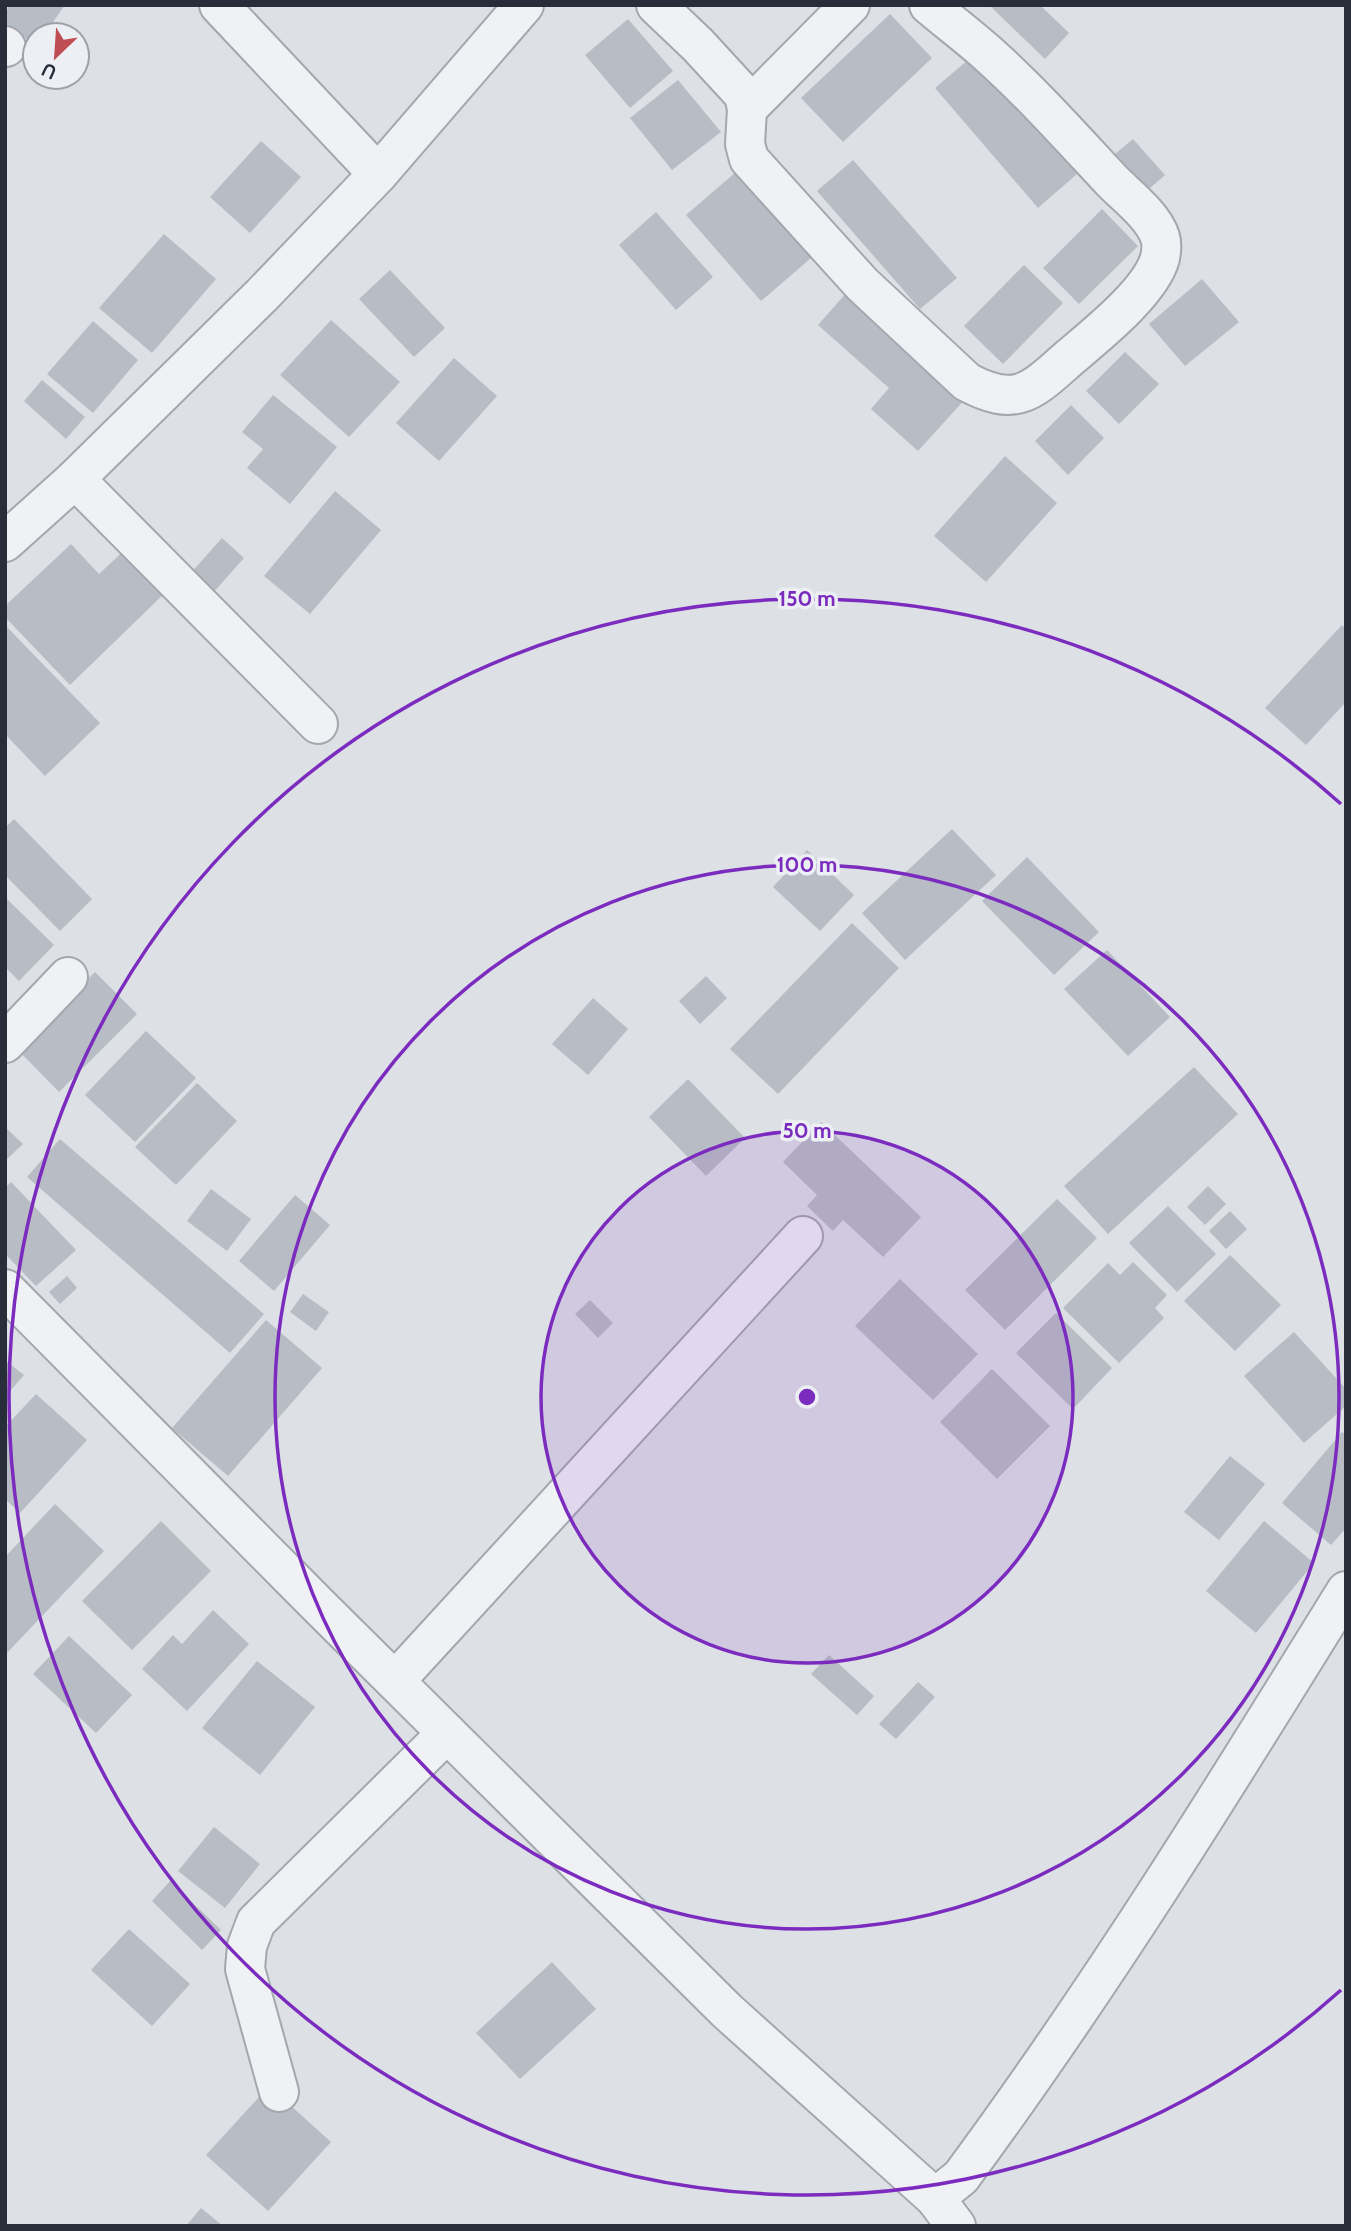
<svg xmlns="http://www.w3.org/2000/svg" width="1351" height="2231" viewBox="0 0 1351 2231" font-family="Cabin,sans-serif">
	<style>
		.building { fill: #b8bcc5 }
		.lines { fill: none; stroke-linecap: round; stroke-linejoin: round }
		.minor-casing { stroke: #a3a7ae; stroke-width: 42 }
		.minor { stroke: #f0f1f4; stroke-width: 38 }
		.ring { fill: none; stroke: #7b2cbf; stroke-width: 3.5 }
		.centre { fill: #7b2cbf; stroke: #eceff3; stroke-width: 3.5 }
		.ring-label { font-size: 21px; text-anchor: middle; font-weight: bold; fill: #7b2cbf; stroke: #eceff3; stroke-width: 7; stroke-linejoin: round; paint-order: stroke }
	</style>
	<rect width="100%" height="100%" fill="#dde0e5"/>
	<g class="building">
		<path d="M10,5H65L44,35H35V45L5,24V13Z"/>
		<path d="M989,5H1040L1069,33L1045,59Z"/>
		<path d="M890,14L932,58L843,142L801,98Z"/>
		<path d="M628,19L673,71L630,108L585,55Z"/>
		<path d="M975,54L1077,174L1038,208L935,88Z"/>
		<path d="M678,80L721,132L672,170L630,118Z"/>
		<path d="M1133,139L1165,175L1141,196L1109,159Z"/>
		<path d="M261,141L301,177L250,233L210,197Z"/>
		<path d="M853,160L957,278L920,309L817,191Z"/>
		<path d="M736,172L811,258L761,301L686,215Z"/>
		<path d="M1102,209L1138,246L1079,304L1043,268Z"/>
		<path d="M656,212L713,277L676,310L619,245Z"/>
		<path d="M164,234L216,279L152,353L99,308Z"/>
		<path d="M1024,265L1063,303L1003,364L964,326Z"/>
		<path d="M390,270L445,328L414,357L359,299Z"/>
		<path d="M1202,279L1239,322L1185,366L1149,324Z"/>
		<path d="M848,291L967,397L918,451L871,409L889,388L818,325Z"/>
		<path d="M331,320L400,382L349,437L280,375Z"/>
		<path d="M93,321L138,360L93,413L47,374Z"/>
		<path d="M1125,352L1159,384L1119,424L1086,391Z"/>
		<path d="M454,358L497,396L439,461L396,423Z"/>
		<path d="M42,380L85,417L66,439L24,401Z"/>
		<path d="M273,395L337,447L290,504L247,468L263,449L242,432Z"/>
		<path d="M1071,405L1104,438L1068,475L1035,441Z"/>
		<path d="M1005,456L1057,503L986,582L934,536Z"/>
		<path d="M335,491L381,530L310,614L264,576Z"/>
		<path d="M222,538L244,558L211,595L189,575Z"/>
		<path d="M71,544L99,574L130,545L170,588L70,685L5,617V606Z"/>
		<path d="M5,625L100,723L45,776L5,734Z"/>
		<path d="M1342,625L1346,629V702L1306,745L1265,708Z"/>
		<path d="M14,819L92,899L60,931L5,875V828Z"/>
		<path d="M952,829L996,875L905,960L862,913Z"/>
		<path d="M807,850L854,895L820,931L773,887Z"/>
		<path d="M1027,857L1099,932L1054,975L982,901Z"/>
		<path d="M5,897L54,945L19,981L5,967Z"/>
		<path d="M852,923L899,968L778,1094L730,1049Z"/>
		<path d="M1107,950L1170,1017L1128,1056L1064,989Z"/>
		<path d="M95,972L137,1014L59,1092L17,1049Z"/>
		<path d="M706,976L727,998L700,1024L679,1001Z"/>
		<path d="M593,998L628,1029L588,1075L552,1044Z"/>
		<path d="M146,1031L196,1078L135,1142L85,1095Z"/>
		<path d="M1194,1067L1238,1114L1108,1234L1064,1186Z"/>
		<path d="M688,1079L745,1138L706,1176L649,1117Z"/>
		<path d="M197,1083L237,1121L176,1185L135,1147Z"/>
		<path d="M821,1122L921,1217L883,1257L843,1220L833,1231L807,1206L817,1195L783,1162Z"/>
		<path d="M5,1127L23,1144L5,1161Z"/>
		<path d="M60,1139L264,1314L230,1353L27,1177Z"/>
		<path d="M11,1182L76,1250L36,1286L5,1254V1188Z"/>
		<path d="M1208,1186L1226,1204L1205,1225L1187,1207Z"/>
		<path d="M211,1189L251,1219L227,1251L187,1221Z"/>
		<path d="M295,1195L330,1225L274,1291L239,1261Z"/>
		<path d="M1057,1199L1097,1238L1005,1330L965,1290Z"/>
		<path d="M1168,1206L1216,1254L1177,1292L1129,1243Z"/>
		<path d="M1230,1211L1247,1229L1226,1249L1209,1231Z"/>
		<path d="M1230,1255L1281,1305L1235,1351L1184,1301Z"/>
		<path d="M1133,1262L1167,1295L1155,1308L1164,1318L1119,1363L1063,1308L1108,1263L1120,1275Z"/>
		<path d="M67,1276L77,1288L60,1304L49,1292Z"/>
		<path d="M900,1279L978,1354L933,1400L855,1326Z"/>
		<path d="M303,1294L329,1312L316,1331L290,1312Z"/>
		<path d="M590,1300L613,1323L598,1338L575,1314Z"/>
		<path d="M1056,1313L1112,1368L1073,1409L1016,1353Z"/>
		<path d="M266,1320L322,1368L228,1476L172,1428Z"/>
		<path d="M1294,1332L1346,1389V1406L1304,1443L1244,1376Z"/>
		<path d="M5,1360L24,1375L5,1397Z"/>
		<path d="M992,1369L1050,1426L997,1479L940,1422Z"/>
		<path d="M36,1394L87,1440L20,1513L5,1499V1427Z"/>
		<path d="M1342,1432L1346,1435V1528L1331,1545L1282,1503Z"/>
		<path d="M1230,1456L1265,1484L1219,1540L1184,1512Z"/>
		<path d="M55,1504L104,1551L5,1655V1557Z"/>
		<path d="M161,1521L211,1571L132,1650L82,1601Z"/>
		<path d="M1264,1521L1314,1563L1256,1633L1206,1591Z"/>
		<path d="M213,1610L249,1644L187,1711L142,1669L173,1635L182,1644Z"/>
		<path d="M69,1636L132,1695L96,1733L33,1674Z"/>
		<path d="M829,1655L874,1696L857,1715L811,1674Z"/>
		<path d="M257,1661L315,1707L260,1775L202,1728Z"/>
		<path d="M918,1682L935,1697L896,1739L879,1724Z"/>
		<path d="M214,1827L260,1864L225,1908L178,1871Z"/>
		<path d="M170,1881L221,1930L202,1950L152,1901Z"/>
		<path d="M129,1929L190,1984L152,2026L91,1970Z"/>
		<path d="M552,1962L596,2009L520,2079L476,2033Z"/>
		<path d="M269,2086L331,2142L268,2211L206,2155Z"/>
		<path d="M201,2208L223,2226H186Z"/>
	</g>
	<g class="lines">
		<g class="minor-casing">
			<g id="minor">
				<path d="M219,5L378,174"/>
				<path d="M656,5L698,45L744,95L747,109L745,144L749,159L862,284L967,382C1016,408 1031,392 1068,359C1095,336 1151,292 1160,258C1161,253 1162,243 1160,237C1153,216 1128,197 1112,181C1071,137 1031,92 986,52C968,36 948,21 929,5"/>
				<path d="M5,46L6,47"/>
				<path d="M747,109L850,5"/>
				<path d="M75,479L318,724"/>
				<path d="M5,542L75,479L262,295L378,174L524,5"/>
				<path d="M5,1043L68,977"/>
				<path d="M5,1289L316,1603L727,2011L935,2198L956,2226"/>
				<path d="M395,1681L803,1236"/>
				<path d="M279,2092L245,1969L247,1946L256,1922L447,1733"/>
				<path d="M935,2198L961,2177C1100,1989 1223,1790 1346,1591"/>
			</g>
		</g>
		<use href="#minor" class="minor"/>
	</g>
	<circle cx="807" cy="1397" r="266" fill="#7b2cbf" fill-opacity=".12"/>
	<g class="ring">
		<circle cx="807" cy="1397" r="266"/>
		<circle cx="807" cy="1397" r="532"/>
		<path d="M1341 1990A798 798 0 1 1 1341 804"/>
	</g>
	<circle cx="807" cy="1397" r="10" class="centre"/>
	<g class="ring-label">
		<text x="807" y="606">150 m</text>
		<text x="807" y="872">100 m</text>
		<text x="807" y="1138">50 m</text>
	</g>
	<rect width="1351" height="2231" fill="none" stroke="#282d3a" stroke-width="14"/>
	<g transform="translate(56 56) rotate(205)"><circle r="33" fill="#eceff3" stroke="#9ea1a9" stroke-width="2"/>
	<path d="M0-5L12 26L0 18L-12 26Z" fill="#bf4e54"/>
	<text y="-10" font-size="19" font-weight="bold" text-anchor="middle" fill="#282d3a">U</text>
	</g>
</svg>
